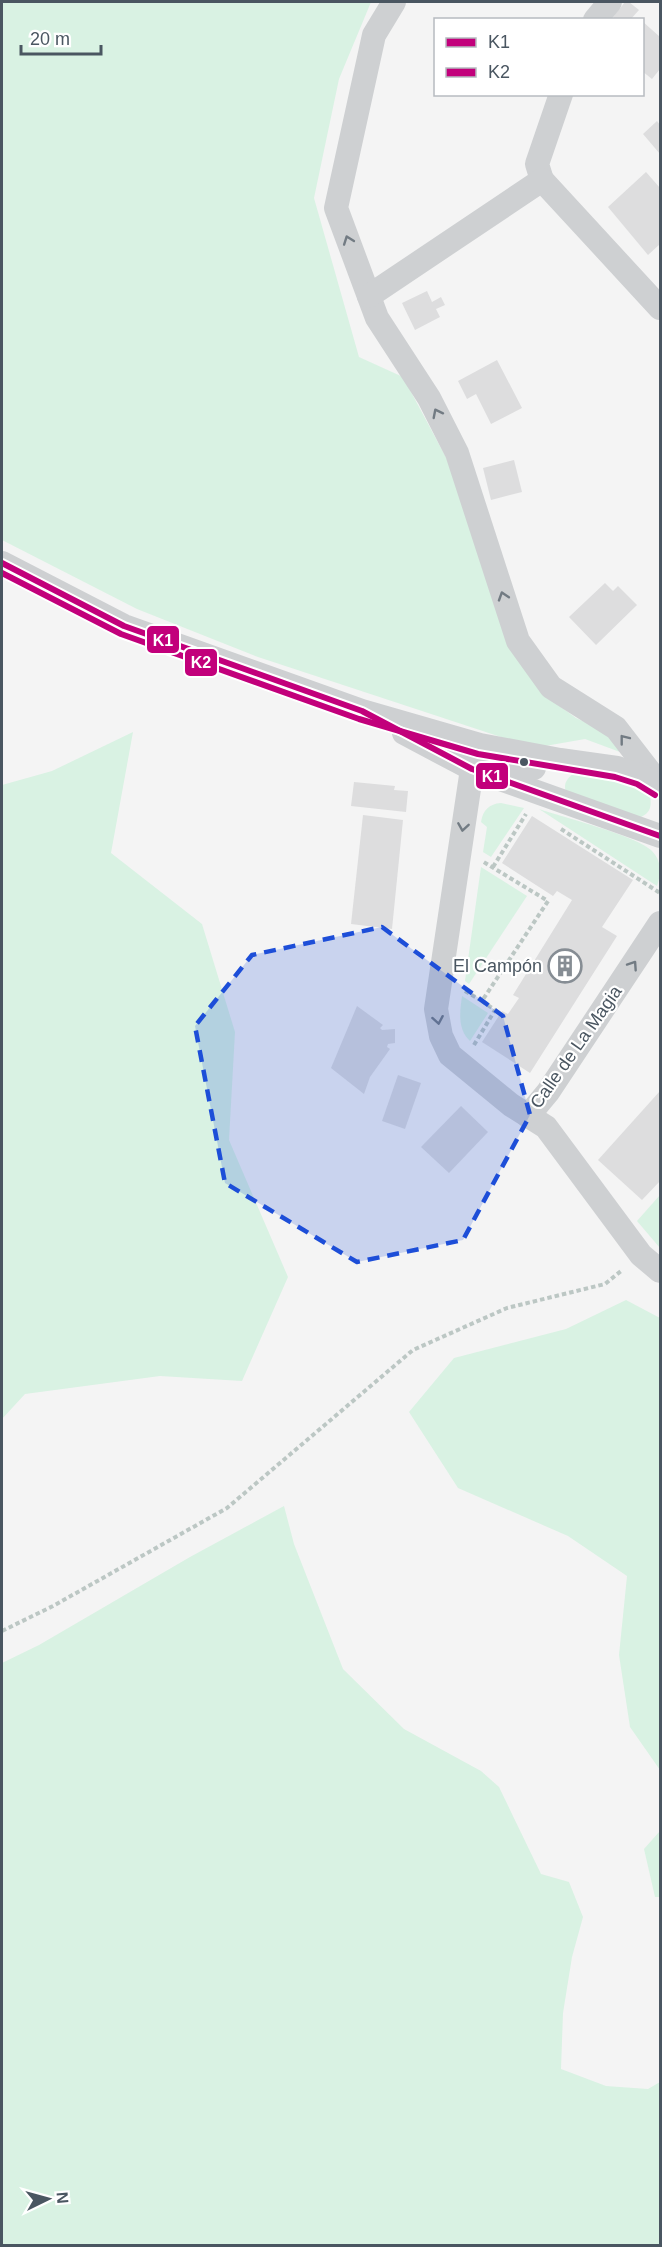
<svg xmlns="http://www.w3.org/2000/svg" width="662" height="2247" viewBox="0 0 662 2247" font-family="Helvetica,sans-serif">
<rect width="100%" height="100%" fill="#f4f4f4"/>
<g fill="#d9f2e3">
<path d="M2 2H371L339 79 314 198 359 357 403 377 449 463 550 699 576 718 605 731 620 752 585 739 545 746 507 739 258 657 137 609 2 540Z"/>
<path d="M133 732 111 853 202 924 235 1032 229 1140 288 1277 242 1381 160 1376 25 1394 2 1419V785L52 771Z"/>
<path d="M574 773 622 780 650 796C652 807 650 815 637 818L566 792C563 783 567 779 574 773Z"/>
<path d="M501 803 524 808 491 857 483 852 487 827 481 822C483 810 489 804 501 803Z"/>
<path d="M539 809C562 817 638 836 652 851 662 861 661 874 657 886Z"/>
<path d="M481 867 527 896 469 984 465 981Z"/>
<path d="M462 996 488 1013 470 1041C457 1029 460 1011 462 996Z"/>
<path d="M660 1195V1248L637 1221Z"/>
<path d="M626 1300 660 1318V1770L630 1727 619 1655 627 1576 568 1536 458 1488 409 1412 454 1358 566 1329Z"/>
<path d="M284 1506 294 1544 343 1669 404 1729 481 1771 499 1787 541 1874 569 1882 583 1917 572 1957 563 2013 561 2069 606 2086 648 2089 660 2082V2245H2V1663L39 1645 190 1557Z"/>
<path d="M660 1831V1897H655L644 1849Z"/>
</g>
<g fill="#ddddde">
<path d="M625 2H629L639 10 630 20H617L613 17Z"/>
<path d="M642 21 660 37V69L652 79 642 71Z"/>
<path d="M657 121 660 125V154L643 134Z"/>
<path d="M646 172 660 188V244L648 255 608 207Z"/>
<path d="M427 291 432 302 441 297 445 305 436 309 440 317 415 330 402 303Z"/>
<path d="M497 360 522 408 491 424 476 394 467 399 458 381Z"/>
<path d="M514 460 522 492 491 500 483 468Z"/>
<path d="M605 583 613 591 618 586 637 605 596 645 569 617Z"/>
<path d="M354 782 395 786 394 790 408 791 406 812 351 806Z"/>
<path d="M363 815 403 820 392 929 351 924Z"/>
<path d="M532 816 633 880 602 927 617 936 530 1073 482 1042 502 1011 508 1014 519 998 513 995 572 900 557 891 553 896 502 863Z"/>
<path d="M357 1006 383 1025 380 1028 382 1030 395 1029V1043L388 1044 387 1047 390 1049 370 1077 364 1094 331 1068Z"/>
<path d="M398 1075 421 1083 405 1129 382 1121Z"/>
<path d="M660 1091V1181L642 1200 598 1160Z"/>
<path d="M461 1106 488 1132 449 1173 421 1147Z"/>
</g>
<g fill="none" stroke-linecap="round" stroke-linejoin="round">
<g stroke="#bcc7c4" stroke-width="4" stroke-dasharray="4.5 3" stroke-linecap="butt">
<path d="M561 829 660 893"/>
<path d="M493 867 526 814"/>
<path d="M465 991 482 1001 548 901 482 861"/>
<path d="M474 1045 495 1010 482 1001"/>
<path d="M2 1631 53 1606 227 1508 413 1350 507 1308 605 1284 621 1271"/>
</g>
<g stroke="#ced0d2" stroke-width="24">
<path d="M394 2 374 35 336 208 377 318 429 398 457 453 518 641 551 687 616 728 660 785"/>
<path d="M595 20 610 2"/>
<path d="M542 180 537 164 561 94"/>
<path d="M369 296 542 180 660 308"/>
<path d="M2 563 124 626 362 711 480 745 560 760 617 768 641 776 658 785"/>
<path d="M404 733 472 769 660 836"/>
<path d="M534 768 515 765 472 769 436 1009 441 1036 450 1055 511 1105 546 1127 641 1255 660 1271"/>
<path d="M528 1116 548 1092 660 923"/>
</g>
<defs>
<path id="bus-1" d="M2 563 124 626 362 711 472 769 660 836"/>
<path id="bus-2" d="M2 573 121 634 359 719 478 754 615 777 637 784 655 795"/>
</defs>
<use href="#bus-1" stroke="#fff" stroke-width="10"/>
<use href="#bus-2" stroke="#fff" stroke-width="10"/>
<use href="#bus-1" stroke="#c2007b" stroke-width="6"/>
<use href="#bus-2" stroke="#c2007b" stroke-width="6"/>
</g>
<defs><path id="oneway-chevron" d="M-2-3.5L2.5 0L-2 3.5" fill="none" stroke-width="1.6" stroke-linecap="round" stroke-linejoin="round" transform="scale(1.5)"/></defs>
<g stroke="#727b83">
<use href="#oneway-chevron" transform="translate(348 240) rotate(-110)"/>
<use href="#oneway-chevron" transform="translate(437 413) rotate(-117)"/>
<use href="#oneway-chevron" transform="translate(503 596) rotate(-108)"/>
<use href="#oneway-chevron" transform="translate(624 739) rotate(-128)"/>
<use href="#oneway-chevron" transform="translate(463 827) rotate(99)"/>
<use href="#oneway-chevron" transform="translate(633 965) rotate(-56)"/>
<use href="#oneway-chevron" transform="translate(438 1020) rotate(80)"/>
</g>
<path fill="#1d4ed8" fill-opacity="0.2" stroke="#1d4ed8" stroke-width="4.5" stroke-dasharray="12 8" stroke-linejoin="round" d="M382 927 503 1016 530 1115 463 1240 357 1262 225 1183 195 1026 252 955Z"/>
<defs>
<symbol id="building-ring" viewBox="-11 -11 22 22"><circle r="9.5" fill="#fff" stroke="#868d94" stroke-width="1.5"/><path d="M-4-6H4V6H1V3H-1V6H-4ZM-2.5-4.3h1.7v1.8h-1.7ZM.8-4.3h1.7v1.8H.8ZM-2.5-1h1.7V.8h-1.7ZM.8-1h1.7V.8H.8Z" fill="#868d94"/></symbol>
</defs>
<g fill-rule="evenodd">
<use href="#building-ring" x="546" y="947" width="38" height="38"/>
</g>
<circle fill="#4a5661" stroke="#fff" stroke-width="2" cx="524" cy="762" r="5"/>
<g text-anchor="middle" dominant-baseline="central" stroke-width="4.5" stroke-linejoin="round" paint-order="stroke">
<g font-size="18" fill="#4a5661" stroke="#fff" text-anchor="end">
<text x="542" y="966">El Campón</text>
</g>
<g font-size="18" fill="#4a5661" stroke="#fff">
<text transform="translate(576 1047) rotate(-55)">Calle de La Magia</text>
</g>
</g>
<g stroke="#fff" stroke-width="2">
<rect x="146" y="625" width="34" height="29" rx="6" fill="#c2007b"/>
<rect x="184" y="648" width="34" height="29" rx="6" fill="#c2007b"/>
<rect x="475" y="762" width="34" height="28" rx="6" fill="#c2007b"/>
</g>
<g font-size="16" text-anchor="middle" font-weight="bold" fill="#fff">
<text x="163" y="646">K1</text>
<text x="201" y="668">K2</text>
<text x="492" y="782">K1</text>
</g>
<rect width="662" height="2247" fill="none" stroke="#4a5661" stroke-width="6"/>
<rect x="434" y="18" width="210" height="78" fill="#ffffff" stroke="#b7bbc0" stroke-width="1.5"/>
<rect x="446" y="38" width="30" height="9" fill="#c2007b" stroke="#b7bbc0" stroke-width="1.5"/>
<text x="488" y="48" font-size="18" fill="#4a5661">K1</text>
<rect x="446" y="68" width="30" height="9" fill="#c2007b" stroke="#b7bbc0" stroke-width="1.5"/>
<text x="488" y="78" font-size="18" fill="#4a5661">K2</text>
<g transform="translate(48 2199) rotate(85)" stroke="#ffffff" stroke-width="4.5" paint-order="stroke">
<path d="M0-4.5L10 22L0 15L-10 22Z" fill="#4a5661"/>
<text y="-9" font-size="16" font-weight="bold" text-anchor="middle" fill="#4a5661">N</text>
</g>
<path d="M21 45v9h80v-9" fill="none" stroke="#4a5661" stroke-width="3"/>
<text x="30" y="45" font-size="18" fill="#4a5661" stroke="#ffffff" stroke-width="4.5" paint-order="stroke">20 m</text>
</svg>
